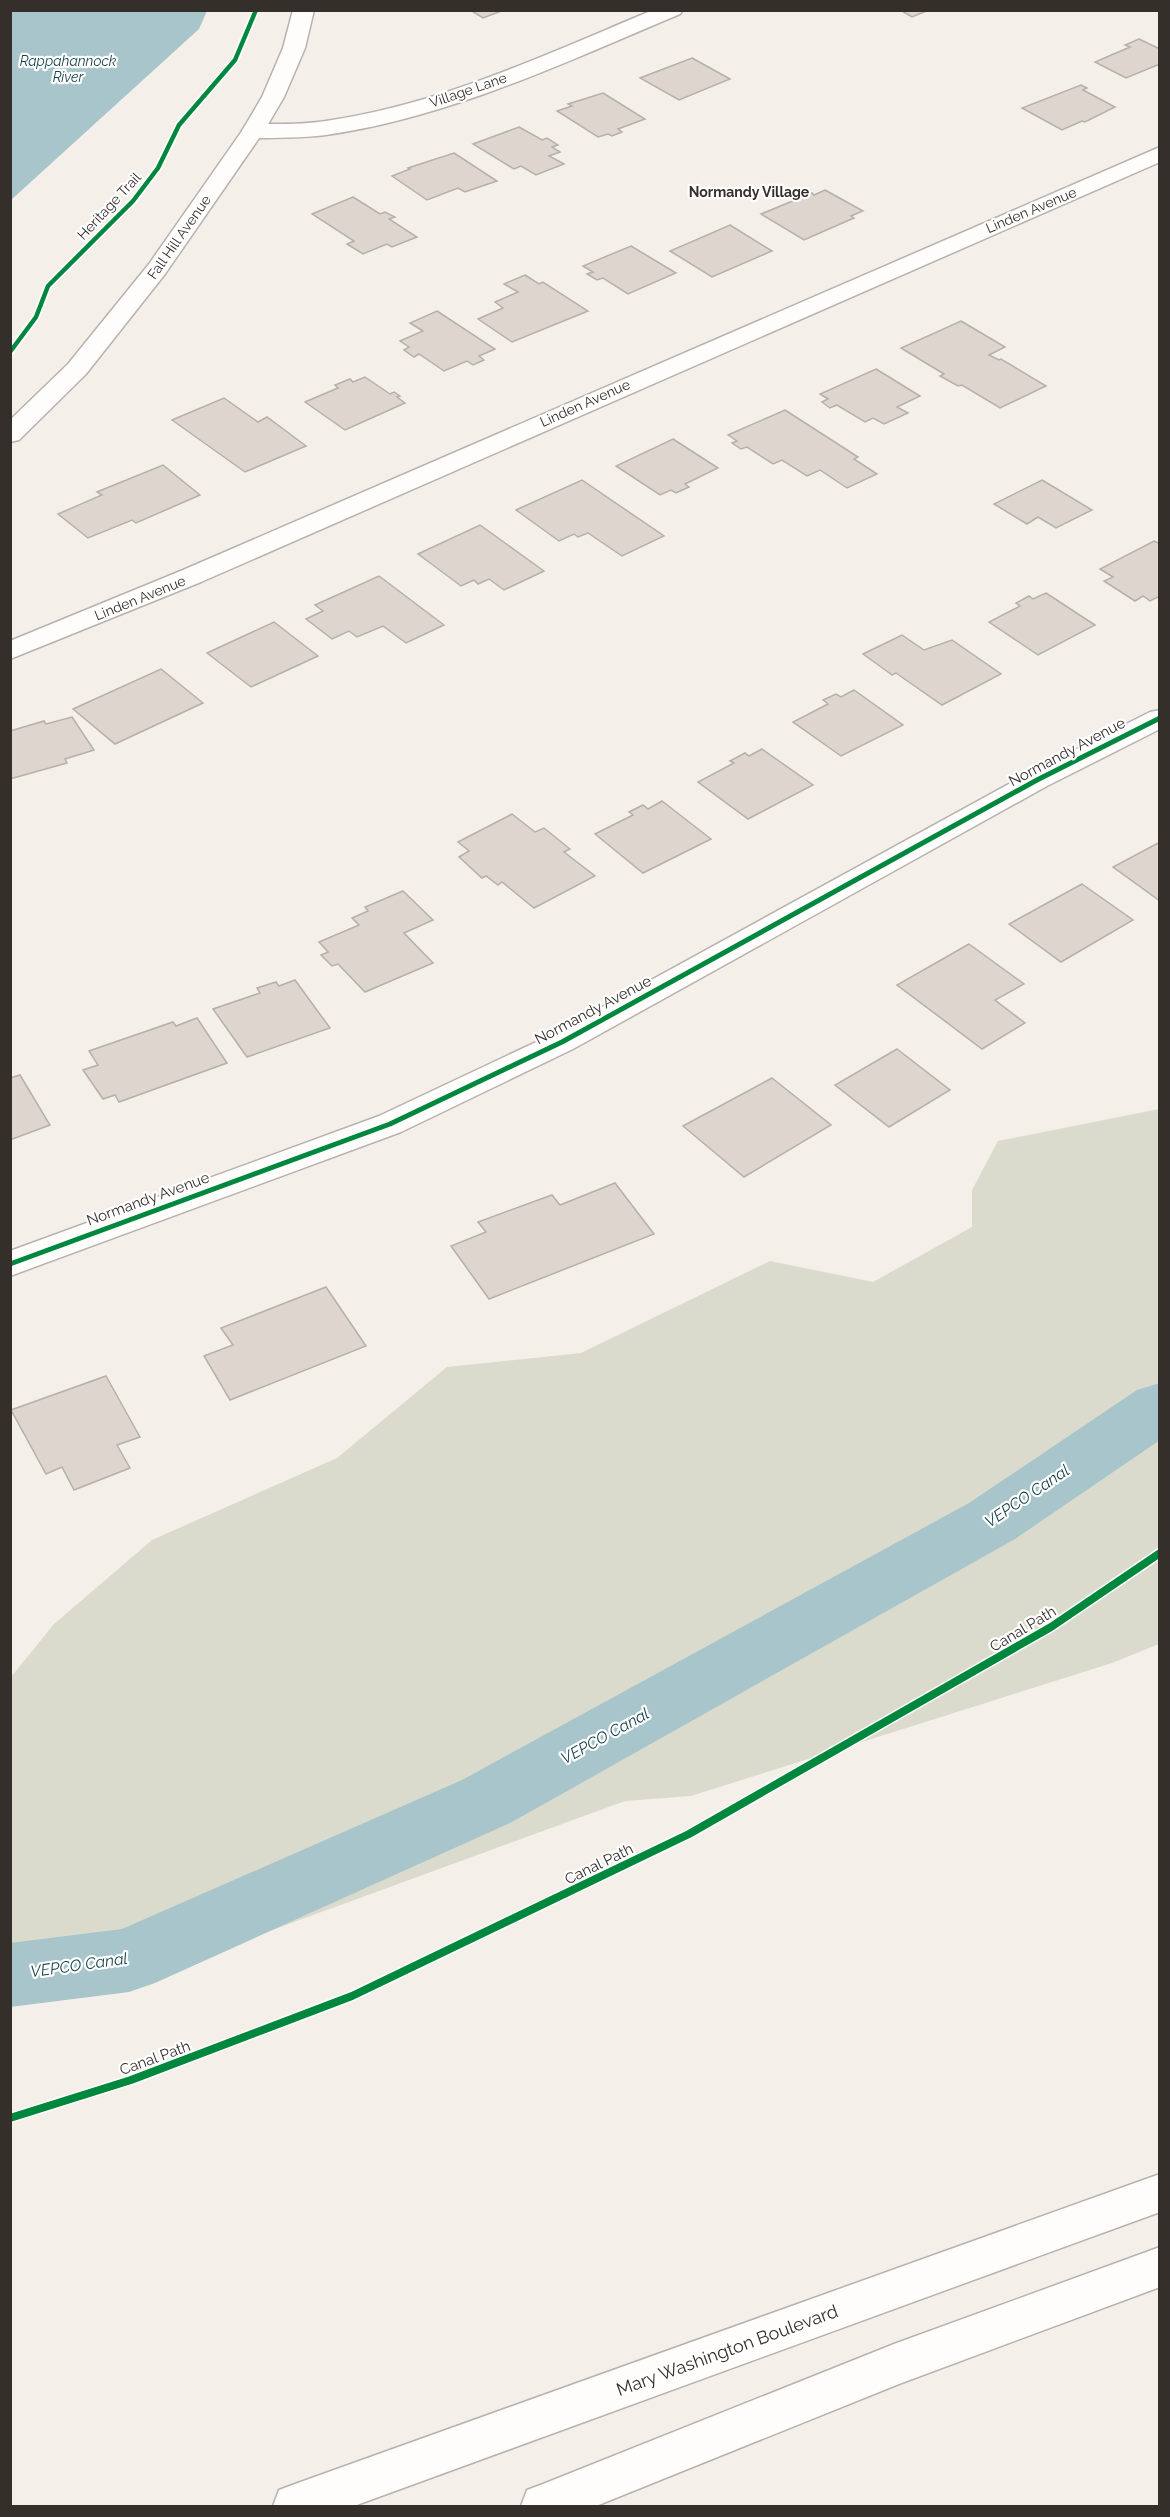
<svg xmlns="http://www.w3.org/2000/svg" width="1170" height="2517" viewBox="0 0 1170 2517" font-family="Raleway,sans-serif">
<rect width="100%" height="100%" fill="#f5efe9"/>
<path fill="#dadbcc" d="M1159 1109V1644L1112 1663 691 1796 625 1801 160 1971 11 2003V1677L54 1624 152 1540 337 1458 447 1367 581 1353 770 1261 873 1282 972 1227V1190L998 1141Z"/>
<path fill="#a7c5ca" d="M11 10H207V11L199 29 11 200Z"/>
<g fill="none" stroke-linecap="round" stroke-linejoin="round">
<path fill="#a7c5ca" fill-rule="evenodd" d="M1160 1383V1440L1015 1539 512 1822 155 1983 129 1992 10 2007V1943L122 1929 462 1780 969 1503 1137 1390Z"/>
</g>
<g fill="#ddd5ce" stroke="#b5b0ab" stroke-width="1.5">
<path d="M470 10H504L483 18Z"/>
<path d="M900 10H929L912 17Z"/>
<path d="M1139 39 1160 49V64L1126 78 1095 62 1130 47 1125 45Z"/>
<path d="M692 58 730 79 679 100 640 78Z"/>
<path d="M1081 85 1087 88 1083 90 1115 107 1085 122 1082 121 1062 130 1022 108Z"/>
<path d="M603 93 645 119 618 129 622 132 612 136 608 134 598 137 557 111 572 106 568 104Z"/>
<path d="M519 127 542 140 547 138 558 145 552 147 560 152 549 156 564 164 536 175 521 166 514 169 473 144Z"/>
<path d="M454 153 497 181 465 192 458 188 427 200 392 176 410 169 408 168Z"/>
<path d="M825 190 863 211 851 216 854 218 804 240 761 214 812 193 814 195Z"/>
<path d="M353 197 380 214 385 212 395 217 389 219 417 237 392 247 387 244 363 254 347 244 354 241 312 214Z"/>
<path d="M730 225 772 251 712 277 670 251Z"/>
<path d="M631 246 676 273 628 294 603 278 597 280 587 274 593 272 583 266Z"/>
<path d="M525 275 539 284 543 282 588 311 512 342 478 319 503 308 495 302 518 292 504 284Z"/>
<path d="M437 311 495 349 479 356 484 360 473 365 467 361 444 371 419 354 414 357 404 350 409 347 400 341 423 331 410 323Z"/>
<path d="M961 321 1005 347 989 355 999 360 1001 359 1046 386 1000 408 962 385 958 386 940 376 944 374 901 348Z"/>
<path d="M876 369 920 396 897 407 908 413 884 424 873 418 865 422 837 405 830 408 822 402 828 399 820 394Z"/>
<path d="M365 377 390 394 394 392 400 396 397 397 405 403 345 430 305 402 338 388 335 385 350 379 353 382Z"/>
<path d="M224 398 258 422 267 417 306 446 245 472 172 420Z"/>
<path d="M785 410 858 457 854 459 877 474 847 488 820 470 807 476 782 460 773 464 747 447 741 449 732 443 737 441 728 435Z"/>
<path d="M673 439 718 468 685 484 689 487 676 493 671 490 660 495 616 466Z"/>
<path d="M163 465 200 495 136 523 132 520 88 538 58 514 102 495 97 492Z"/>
<path d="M582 480 664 536 622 556 588 533 578 537 574 534 559 541 516 510Z"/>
<path d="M1042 480 1092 510 1056 528 1038 517 1027 524 994 504Z"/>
<path d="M480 525 544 571 504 590 489 579 478 584 474 580 461 586 418 554Z"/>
<path d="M1154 541 1160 544V596L1150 601 1143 596 1135 601 1104 581 1113 577 1100 569Z"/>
<path d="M379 576 444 625 406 643 383 626 357 637 349 631 332 639 306 619 323 611 315 605Z"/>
<path d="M1046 593 1095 625 1038 655 989 622 1020 606 1016 603 1029 596 1033 599Z"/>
<path d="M274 622 318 656 251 687 207 653Z"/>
<path d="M902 635 924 650 952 640 1001 674 942 705 896 673 892 675 863 654Z"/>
<path d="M161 669 203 703 115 744 73 709Z"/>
<path d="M854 690 903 725 841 756 793 722 828 704 823 700 836 694 841 697Z"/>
<path d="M72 717 94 750 65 759 67 763 10 779V731L44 721 46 724Z"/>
<path d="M762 749 813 785 748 819 698 782 734 763 730 761 745 753 749 756Z"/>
<path d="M662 801 711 839 643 873 595 834 633 815 629 812 643 805 648 809Z"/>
<path d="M512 814 535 832 544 828 570 849 564 852 595 876 534 908 502 882 498 885 486 876 482 878 459 857 469 851 458 842Z"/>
<path d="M1160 842V901L1113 867Z"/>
<path d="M1082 884 1133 920 1061 962 1009 924Z"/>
<path d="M403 891 433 920 404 933 433 963 365 992 338 964 332 966 321 955 328 952 319 942 359 925 352 918 368 911 365 907Z"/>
<path d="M969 944 1024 984 995 1000 1025 1023 982 1049 897 985Z"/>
<path d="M295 980 330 1028 247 1057 213 1009 260 993 257 988 276 982 279 986Z"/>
<path d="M197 1018 227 1063 119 1102 115 1095 103 1099 83 1070 98 1065 89 1051 173 1022 176 1026Z"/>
<path d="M897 1049 950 1090 889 1127 835 1085Z"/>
<path d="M20 1075 50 1125 10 1140V1078Z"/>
<path d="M772 1078 831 1125 744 1177 683 1126Z"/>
<path d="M615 1183 654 1234 489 1299 451 1246 486 1232 478 1222 552 1195 560 1205Z"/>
<path d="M326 1287 366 1346 230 1400 204 1356 233 1345 221 1328Z"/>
<path d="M106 1376 140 1437 117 1445 130 1468 74 1490 62 1467 46 1474 11 1410Z"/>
</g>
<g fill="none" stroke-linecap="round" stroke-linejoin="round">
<defs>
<g id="minor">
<path d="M653 10H683L680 14C566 62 450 117 326 135 302 138 277 138 253 138L245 136 242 131 245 126 253 124C277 124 302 125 326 121 440 105 547 54 653 10Z"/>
<path d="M1160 147V162L201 582 10 659V641L183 570Z"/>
<path d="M1160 710V729L1047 786 573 1049 401 1132 10 1276V1251L379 1116 551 1035 1027 774 1150 712Z"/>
</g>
<g id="tertiary">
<path d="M1160 2174V2212L354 2506H273L279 2490 295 2484Z"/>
<path d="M1160 2247V2287L899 2384 596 2506H521L527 2490 543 2484 894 2344Z"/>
</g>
<path id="secondary" d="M293 10H314L305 48 284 97 264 131 165 274 86 374 19 440 10 442V420L68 364 149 264 242 131 262 97 283 48Z"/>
</defs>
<use href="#minor" stroke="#b7b2ae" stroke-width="3"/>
<use href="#tertiary" stroke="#b7b2ae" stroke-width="3"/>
<use href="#secondary" stroke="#b7b2ae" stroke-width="3"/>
<use href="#minor" fill="#fefdfc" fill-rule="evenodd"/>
<use href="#tertiary" fill="#fefdfc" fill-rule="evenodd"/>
<use href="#secondary" fill="#fefdfc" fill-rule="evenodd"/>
<defs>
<path id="cycleway-far2" d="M10 352 36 317 48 286 133 201 158 168 179 125 235 60 256 10"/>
<path id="cycleway-far1" d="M10 1264 390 1124 562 1042 1037 780 1160 718"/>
<path id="cycleway" d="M10 2118 131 2080 352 1996 689 1834 1051 1627 1160 1553"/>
</defs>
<use href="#cycleway-far2" stroke="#fff" stroke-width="8"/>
<use href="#cycleway-far1" stroke="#fff" stroke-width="9"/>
<use href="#cycleway" stroke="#fff" stroke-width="11"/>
<use href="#cycleway-far2" stroke="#00873e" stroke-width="4.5"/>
<use href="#cycleway-far1" stroke="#00873e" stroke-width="5"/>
<use href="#cycleway" stroke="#00873e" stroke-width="8"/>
</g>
<g text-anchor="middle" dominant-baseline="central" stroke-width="4.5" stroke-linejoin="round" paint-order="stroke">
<g font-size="14" font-style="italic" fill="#143f46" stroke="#fff">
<text x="68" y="61">Rappahannock<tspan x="68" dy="16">River</tspan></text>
</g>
<g font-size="14" fill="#342f2b" stroke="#fff">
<text transform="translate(468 90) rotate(-19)">Village Lane</text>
<text transform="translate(109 206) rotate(-47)">Heritage Trail</text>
<text transform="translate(1031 210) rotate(-23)">Linden Avenue</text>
<text transform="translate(179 237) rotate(-55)">Fall Hill Avenue</text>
<text transform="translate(585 403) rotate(-24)">Linden Avenue</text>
<text transform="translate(140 598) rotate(-22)">Linden Avenue</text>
</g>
<g font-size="14" font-weight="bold" fill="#342f2b" stroke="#fff">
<text x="749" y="192">Normandy Village</text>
</g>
<g font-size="15" fill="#342f2b" stroke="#fff">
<text transform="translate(1067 752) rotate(-28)">Normandy Avenue</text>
<text transform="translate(593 1010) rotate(-28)">Normandy Avenue</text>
<text transform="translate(148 1199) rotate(-20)">Normandy Avenue</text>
<text transform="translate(1023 1629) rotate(-31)">Canal Path</text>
<text transform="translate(599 1864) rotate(-26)">Canal Path</text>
<text transform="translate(155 2058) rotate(-20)">Canal Path</text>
</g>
<g font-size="16" font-style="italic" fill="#143f46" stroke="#fff">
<text transform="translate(1027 1496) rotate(-34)">VEPCO Canal</text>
<text transform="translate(605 1736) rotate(-29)">VEPCO Canal</text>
<text transform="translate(79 1965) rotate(-8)">VEPCO Canal</text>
</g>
<g font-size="18" fill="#342f2b" stroke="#fff">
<text transform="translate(727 2350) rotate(-20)">Mary Washington Boulevard</text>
</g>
</g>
<rect width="1170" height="2517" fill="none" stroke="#342f2b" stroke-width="24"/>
</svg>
